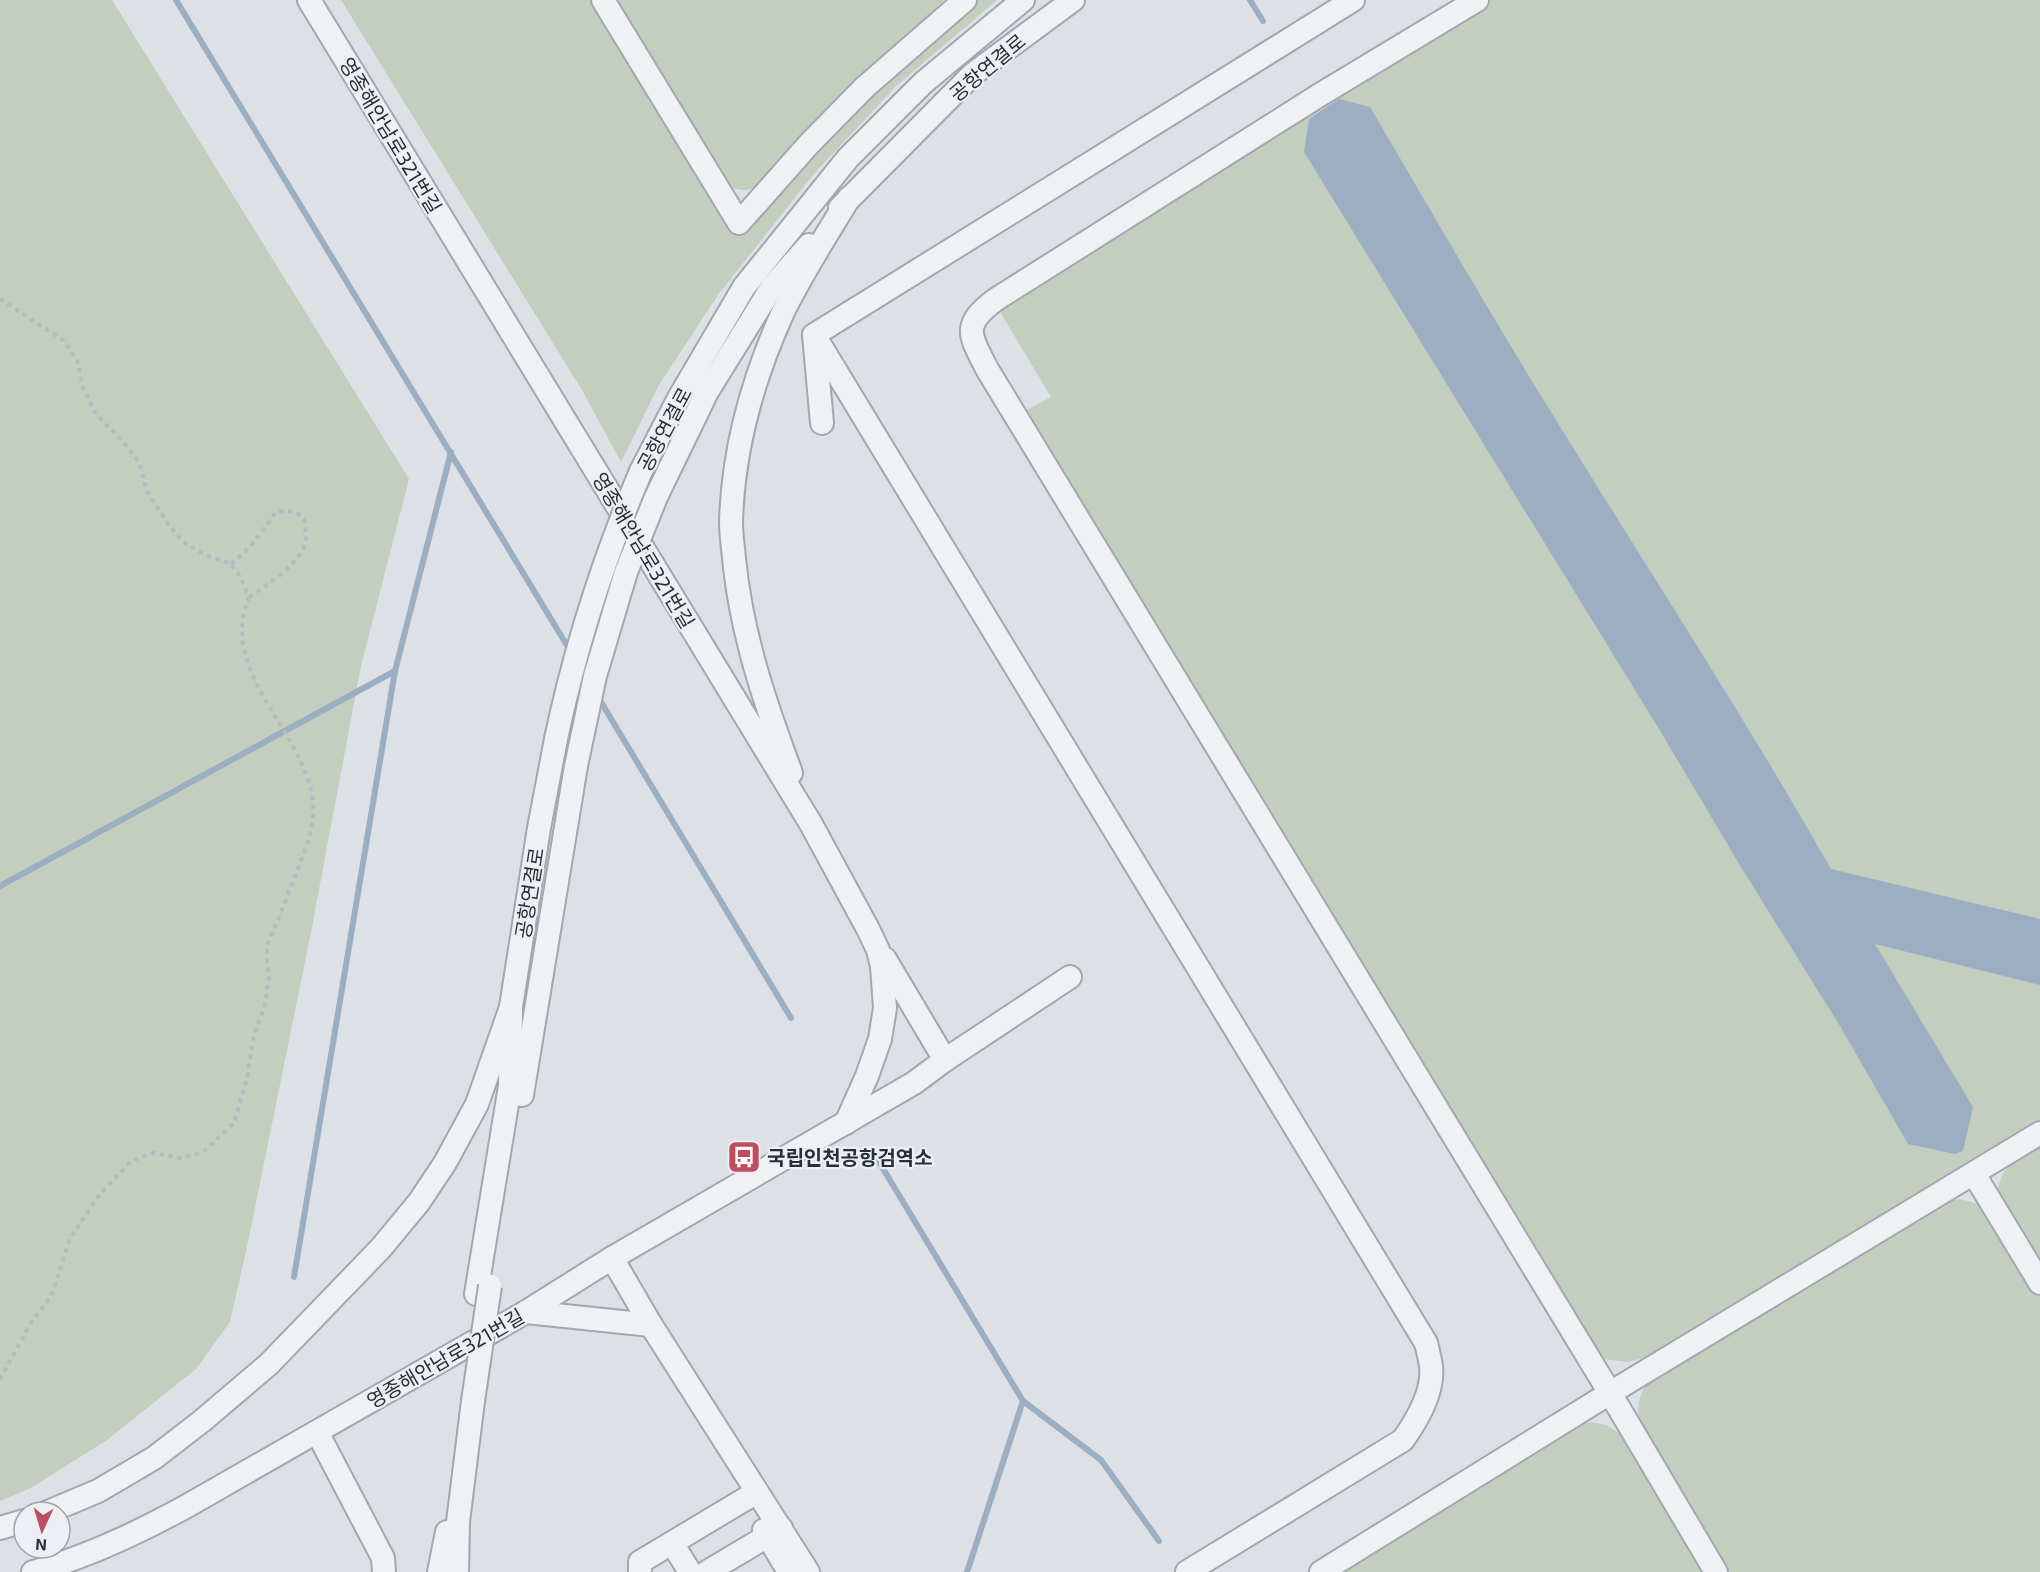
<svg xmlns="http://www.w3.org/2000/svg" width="2040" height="1572" viewBox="0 0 2040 1572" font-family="'Exo 2','Noto Sans KR',sans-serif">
<rect width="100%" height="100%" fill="#dde0e5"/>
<g fill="#c3cebf">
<path d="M0 0H112L409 479 361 666 311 932 248 1242 230 1322 196 1369 107 1440 31 1488 0 1501Z"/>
<path d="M341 0H598L733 223 977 0H997L896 86 812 176 718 295 659 385 621 462 582 390Z"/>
<path d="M606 0H944L765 183C748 192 743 192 725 185Z"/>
<path d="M1489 0H2040V1119L1650 1356 1628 1362 1602 1359 1021 413 1051 397 996 305Z"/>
<path d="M2040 1144V1273L1998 1194C1999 1165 2018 1158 2040 1144Z"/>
<path d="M1960 1199 1983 1205 2040 1293V1572H1726L1642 1432C1636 1413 1637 1403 1645 1385L1946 1201Z"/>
<path d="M1590 1422 1607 1425 1621 1435 1705 1572H1337L1572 1430Z"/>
</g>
<path fill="#9baec2" d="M1339 99 1370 107C1430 209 1489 312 1551 412 1645 565 1743 714 1831 869L2040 919V985L1875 944 1973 1107 1963 1151 1955 1154 1908 1144 1840 1026 1744 872 1659 729 1304 152 1309 119Z"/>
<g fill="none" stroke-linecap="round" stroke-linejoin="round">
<g stroke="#9baec2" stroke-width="6">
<path d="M176 0 571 652"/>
<path d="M1250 0 1263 21"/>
<path d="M598 697 791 1018"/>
<path d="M0 886 395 671"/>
<path d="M873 1152 1023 1401 1101 1460 1159 1541"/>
<path d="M294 1277 395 671 451 452"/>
<path d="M967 1572 1023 1401"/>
</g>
<defs>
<g id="minor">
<path d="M309 0 811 824 868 929 878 950 882 966 885 1008 880 1039 867 1076 846 1123"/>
<path d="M603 0 739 223 809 144 865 87 965 0"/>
<path d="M1477 0 1318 96 995 300C961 326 970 335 987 369L1610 1393 1716 1572"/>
<path d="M840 208 973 74 1073 0"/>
<path d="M814 335 1426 1343C1428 1351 1430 1359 1431 1366 1434 1392 1417 1420 1403 1440L1187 1572"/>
<path d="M822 423 814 335 1353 0"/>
<path d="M641 471 680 396 744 287 848 158 923 83 1023 0"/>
<path d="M656 497 707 392 772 287 809 245"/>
<path d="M791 773C765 703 741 633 734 558 733 547 731 534 731 522 733 449 753 378 783 312 802 273 826 236 849 198"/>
<path d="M885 959 945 1060"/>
<path d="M522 1095 576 766"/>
<path d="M1974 1174 2040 1283"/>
<path d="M612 1258 651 1325 808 1572"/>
<path d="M476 1294 510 1086 511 1007 539 828 556 739"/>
<path d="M526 1312 651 1325"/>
<path d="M317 1432 383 1558 384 1572"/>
<path d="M48 1512 98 1491 154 1458 202 1421 269 1364 381 1248 419 1202 445 1163 477 1104 511 1007"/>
<path d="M0 1528 24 1521"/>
<path d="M764 1530 789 1572"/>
<path d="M672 1543 690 1572"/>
<path d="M33 1572C87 1557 138 1533 187 1506L526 1312 612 1258 914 1083 945 1060 1070 977"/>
<path d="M439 1572 447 1532"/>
<path d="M457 1572 458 1522 473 1401"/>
<path d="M640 1572V1562L757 1492"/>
<path d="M707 1572 781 1528"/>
<path d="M1321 1572 1610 1393 2040 1133"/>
</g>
</defs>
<use href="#minor" stroke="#a3a7ae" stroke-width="26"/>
<g stroke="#b7bbc0" stroke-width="4" stroke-dasharray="4.5 4.5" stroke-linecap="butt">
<path d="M0 299 63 340 77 359 83 387 95 413 128 447 139 462 147 491 168 524 183 542 206 555 231 564 241 578 249 597C247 604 244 611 243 619 233 690 319 748 313 817 312 836 303 855 296 873 287 897 278 921 267 945V960L269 976 265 1005 253 1039 247 1079 234 1123 203 1152 180 1158 153 1153 131 1161 96 1199 69 1241 51 1297 32 1321 0 1379"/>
<path d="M231 564 251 546 276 512C288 510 295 510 304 519 305 526 307 536 305 543 299 565 267 585 249 597"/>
</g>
<use href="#minor" stroke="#eff1f4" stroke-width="22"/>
<defs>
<g id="minor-bridge">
<path d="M556 739C576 644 603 560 641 471"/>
<path d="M576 766 595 676 626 572 656 497"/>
<path d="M473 1401 490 1286"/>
</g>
</defs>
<use href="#minor-bridge" stroke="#a3a7ae" stroke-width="26" stroke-linecap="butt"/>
<use href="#minor-bridge" stroke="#eff1f4" stroke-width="22"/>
</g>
<defs>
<symbol id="bus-square" viewBox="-11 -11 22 22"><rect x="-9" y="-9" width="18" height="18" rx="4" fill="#be4e5f" stroke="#eceff3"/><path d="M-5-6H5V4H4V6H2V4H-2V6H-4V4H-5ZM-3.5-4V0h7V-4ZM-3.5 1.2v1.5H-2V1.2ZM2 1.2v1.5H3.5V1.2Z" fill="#fff"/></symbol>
</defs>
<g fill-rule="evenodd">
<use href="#bus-square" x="725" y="1138" width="38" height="38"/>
</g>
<g text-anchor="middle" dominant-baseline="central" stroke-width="4.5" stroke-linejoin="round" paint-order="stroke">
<g font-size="20" fill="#282f3a" stroke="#eceff3">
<text transform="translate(987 67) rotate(-40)">공항연결로</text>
<text transform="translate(391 135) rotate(59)">영종해안남로321번길</text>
<text transform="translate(664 429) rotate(-62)">공항연결로</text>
<text transform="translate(644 550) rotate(59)">영종해안남로321번길</text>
<text transform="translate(529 893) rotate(-81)">공항연결로</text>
<text transform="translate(445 1358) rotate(-30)">영종해안남로321번길</text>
</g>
<g font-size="20" font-weight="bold" fill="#282f3a" stroke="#eceff3" text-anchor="start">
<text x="767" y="1157">국립인천공항검역소</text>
</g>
</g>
<g transform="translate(42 1530) rotate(184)"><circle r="28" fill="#eceff3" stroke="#9ea2a9" stroke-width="1.5"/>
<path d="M0-4.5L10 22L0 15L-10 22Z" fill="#be4e5f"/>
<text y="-9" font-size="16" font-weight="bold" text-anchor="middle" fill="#282f3a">N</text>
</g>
</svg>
